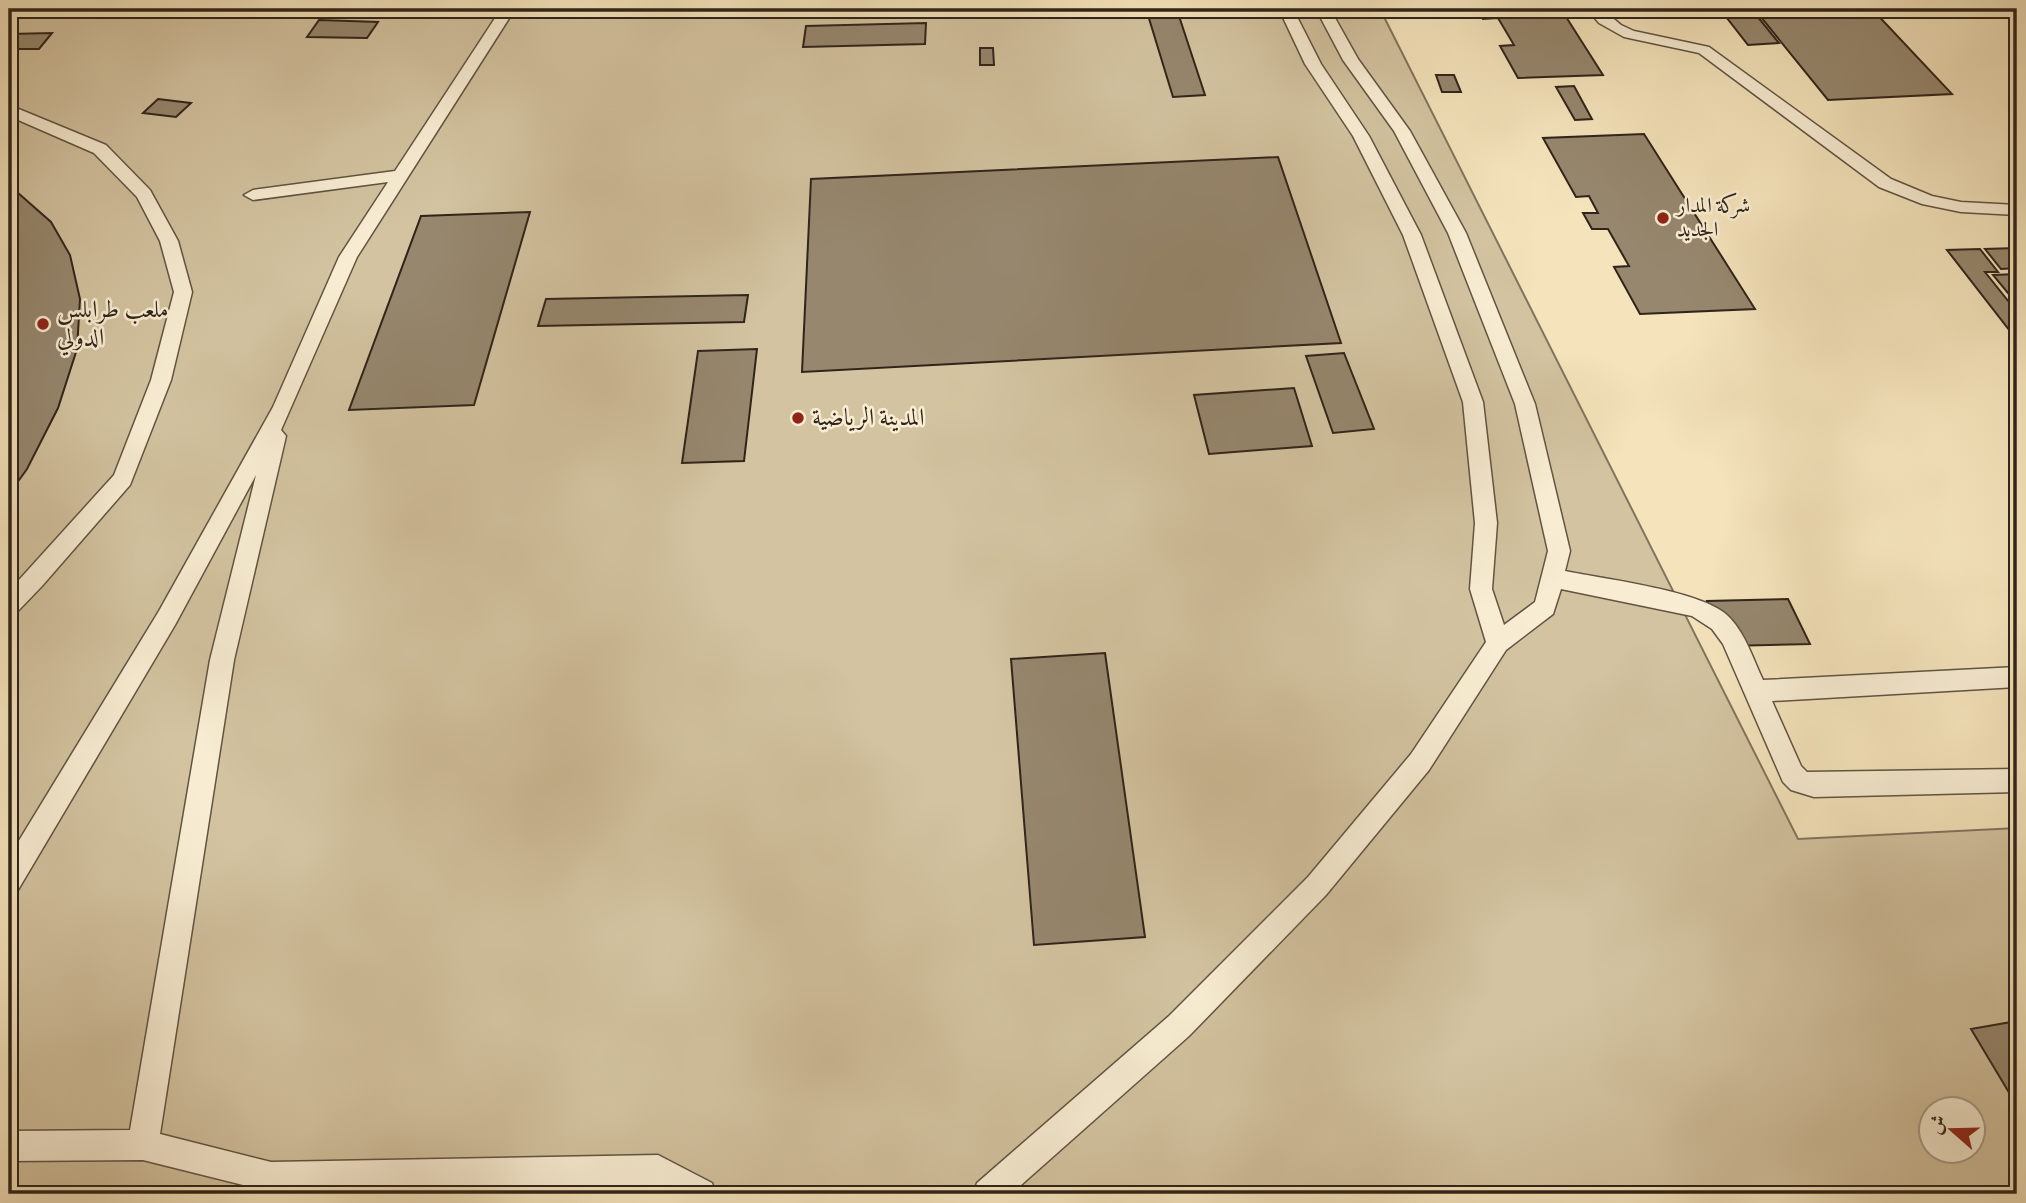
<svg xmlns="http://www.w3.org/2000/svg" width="2026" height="1203" viewBox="0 0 2026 1203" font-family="'IM FELL English',Amiri,serif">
<rect width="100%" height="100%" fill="#f4e3bb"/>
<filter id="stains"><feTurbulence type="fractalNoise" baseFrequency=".00286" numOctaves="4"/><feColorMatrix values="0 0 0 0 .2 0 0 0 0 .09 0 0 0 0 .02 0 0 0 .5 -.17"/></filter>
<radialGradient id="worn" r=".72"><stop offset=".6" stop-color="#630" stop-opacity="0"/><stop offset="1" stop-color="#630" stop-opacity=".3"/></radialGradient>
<path fill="#d3c3a0" stroke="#82745d" stroke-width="2" fill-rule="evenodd" d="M9 9H1380L1798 839 2017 828V1194H9ZM1932 1108H1974V1150H1932Z"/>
<g fill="#96876e" stroke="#30241a" stroke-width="2">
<path d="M791 9H894L791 12Z"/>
<path d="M1477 9H1561L1603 75 1518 78 1500 46 1514 45 1498 18 1483 19Z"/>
<path d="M1790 9H1872L1952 94 1828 100 1760 16 1796 15Z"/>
<path d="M1888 9H1911L1915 14H1892Z"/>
<path d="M1177 10 1205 95 1173 97 1147 12Z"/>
<path d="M1757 16 1779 43 1748 45 1727 18Z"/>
<path d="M319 20 378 22 367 38 307 37Z"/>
<path d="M926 23 925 44 803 47 806 26Z"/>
<path d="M52 33 39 49H9V34Z"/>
<path d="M980 48H993L994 65H980Z"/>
<path d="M1436 75H1454L1461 92H1442Z"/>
<path d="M1574 86 1592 119 1575 120 1556 87Z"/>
<path d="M158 99 191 103 176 117 143 113Z"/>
<path d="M1644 134 1755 309 1640 314 1614 267 1629 266 1608 229H1592L1583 213H1598L1589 196 1576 197 1543 138Z"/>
<path d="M1278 157 1341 343 802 372 811 179Z"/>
<path d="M9 185 51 222 70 255 80 299 77 349 58 408 27 469 9 494Z"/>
<path d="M530 212 474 405 349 410 421 216Z"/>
<path d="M2017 248V268L2001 269 1985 249Z"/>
<path d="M1980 249 1998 272H1985L2017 312V340L1947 250Z"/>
<path d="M2017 274V304L1993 275Z"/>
<path d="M748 295 744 322 538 326 546 299Z"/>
<path d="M757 349 744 461 682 463 698 351Z"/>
<path d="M1344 353 1374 429 1333 433 1306 356Z"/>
<path d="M1294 388 1312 446 1209 454 1194 395Z"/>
<path d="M1788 599 1810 644 1727 646 1707 601Z"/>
<path d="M1105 653 1145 937 1034 945 1011 659Z"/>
<path d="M2017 1021V1106L1971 1029Z"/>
</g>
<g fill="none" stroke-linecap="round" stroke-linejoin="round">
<defs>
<g id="lane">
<path d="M501 9H515L357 257 281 430 286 436 234 660 160 1134 271 1162 658 1155 712 1183 716 1194H671L655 1185 271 1192 143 1160 9 1161V1131L130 1130 210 660 256 475 175 625 18 890 9 894V857L159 611 273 407 339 257 388 182 253 200 244 195 253 190 395 171Z"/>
<path d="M1279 9H1293L1321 64 1369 136 1421 235 1483 402 1497 523 1492 589 1504 625 1535 602 1548 551 1515 404 1448 233 1394 131 1343 60 1316 9H1330L1358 59 1410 131 1466 233 1535 404 1570 551 1565 571C1603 579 1707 591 1730 618 1746 635 1753 659 1763 680L2017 667V687L1772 701 1801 766 1807 772 2017 769V792L1814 797 1791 790 1783 782 1723 644 1712 629 1692 616 1561 589 1553 614 1506 650 1429 770 1326 895 1189 1036 1011 1194H973L977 1183 1169 1016 1308 877 1411 754 1486 642 1470 589 1475 523 1463 402 1403 235 1353 136 1305 64Z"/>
<path d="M1587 9H1602L1621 25 1634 31 1709 47 1891 179 1932 196 1961 202 2017 205V215L1961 212 1922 204 1879 187 1699 53 1624 37 1599 23Z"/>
<path d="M9 105 106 145 150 190 178 241 192 292 171 380 130 485 42 586 17 612 9 614V591L114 475 151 380 174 292 160 241 137 197 94 153 9 116Z"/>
</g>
</defs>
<use href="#lane" stroke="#615442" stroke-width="3"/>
<use href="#lane" fill="#f8edd3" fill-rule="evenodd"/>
</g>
<g fill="#8f2418" stroke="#f8edd3" stroke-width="2.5">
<circle cx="1663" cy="218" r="7"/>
<circle cx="43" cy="324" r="7"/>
<circle cx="798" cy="418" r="7"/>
</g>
<g text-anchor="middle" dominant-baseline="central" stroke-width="5" stroke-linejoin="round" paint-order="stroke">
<g font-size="21" fill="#30241a" stroke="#f8edd3" text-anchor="start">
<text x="1677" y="206">شركة المدار<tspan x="1677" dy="24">الجديد</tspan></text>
</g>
<g font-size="24" fill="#30241a" stroke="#f8edd3" text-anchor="start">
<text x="57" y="310">ملعب طرابلس<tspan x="57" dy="28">الدولي</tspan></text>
<text x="812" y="418">المدينة الرياضية</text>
</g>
</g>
<rect width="2026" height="1203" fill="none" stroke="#f4e3bb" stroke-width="35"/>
<rect x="10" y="10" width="2005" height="1182" fill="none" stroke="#30241a" stroke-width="3.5"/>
<rect x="18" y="18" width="1991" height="1168" fill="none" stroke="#30241a" stroke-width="2"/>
<g transform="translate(1952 1130) rotate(290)"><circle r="33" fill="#f8edd3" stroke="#a89d89" stroke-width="2"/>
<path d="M0-5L12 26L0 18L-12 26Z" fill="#8f2418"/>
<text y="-10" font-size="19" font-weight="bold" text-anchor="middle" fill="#30241a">ش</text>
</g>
<rect width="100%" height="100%" filter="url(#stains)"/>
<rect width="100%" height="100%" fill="url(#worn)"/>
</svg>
